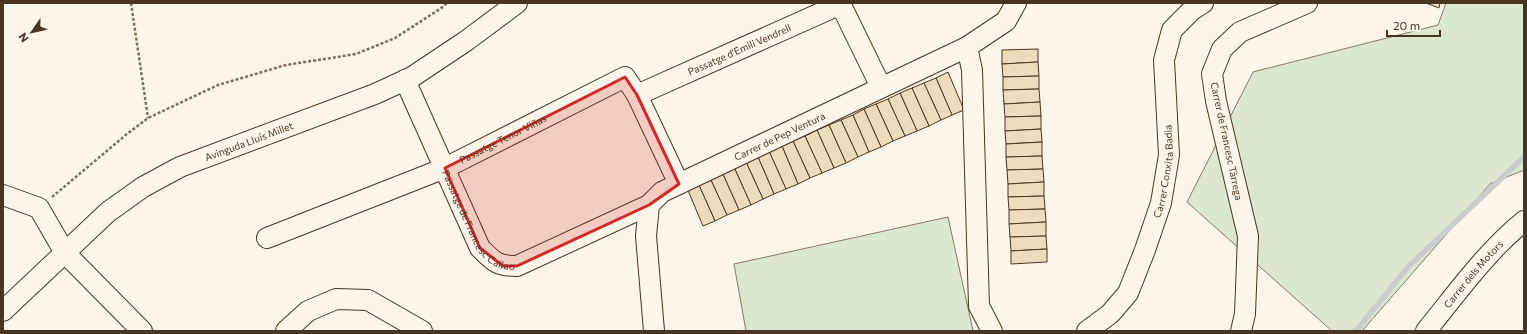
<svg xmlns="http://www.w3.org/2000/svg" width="1527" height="334" viewBox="0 0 1527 334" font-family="Commissioner,sans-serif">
<rect width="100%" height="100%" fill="#fbf6e9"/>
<g fill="#dce7d0" stroke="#887966">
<path d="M1446 3H1524V170L1490 184 1362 331H1332L1187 202 1253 72 1438 25Z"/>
<path d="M948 217 973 331H746L734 264Z"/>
</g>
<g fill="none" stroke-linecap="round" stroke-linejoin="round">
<path stroke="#c9cecd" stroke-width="5.5" d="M1356 331 1408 267 1524 157"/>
</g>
<g fill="#ecdcbc" stroke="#4a3520">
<path d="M1426 3H1440L1439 8Z"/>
<path d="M1038 49V62L1002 64V50Z"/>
<path d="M1038 62 1039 76 1003 77 1002 64Z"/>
<path d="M948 72 964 110 952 115 936 78Z"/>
<path d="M1039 76V89L1003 90V77Z"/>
<path d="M936 78 952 115 941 120 924 83Z"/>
<path d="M924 83 941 120 929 126 912 88Z"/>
<path d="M912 88 929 126 917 131 900 93Z"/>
<path d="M1039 89 1040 102 1004 104 1003 90Z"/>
<path d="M900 93 917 131 905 136 888 99Z"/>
<path d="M888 99 905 136 893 141 876 104Z"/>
<path d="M1040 102 1041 116 1005 117 1004 104Z"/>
<path d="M876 104 893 141 881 147 864 109Z"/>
<path d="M864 109 881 147 869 152 853 115Z"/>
<path d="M853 115 869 152 858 157 841 120Z"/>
<path d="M1041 116V129L1005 131V117Z"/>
<path d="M841 120 858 157 846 163 829 125Z"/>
<path d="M829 125 846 163 834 168 817 130Z"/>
<path d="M1041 129 1042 142 1006 144 1005 131Z"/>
<path d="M817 130 834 168 822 173 805 136Z"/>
<path d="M805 136 822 173 810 178 793 141Z"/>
<path d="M793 141 810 178 798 184 782 146Z"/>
<path d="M1042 142V156L1006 157V144Z"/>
<path d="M782 146 798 184 786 189 769 151Z"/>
<path d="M769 151 786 189 774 194 758 157Z"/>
<path d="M1042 156 1043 169 1007 170 1006 157Z"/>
<path d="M758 157 774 194 763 199 746 162Z"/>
<path d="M746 162 763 199 751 205 734 167Z"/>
<path d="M734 167 751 205 739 210 722 172Z"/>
<path d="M1043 169 1044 182 1008 184 1007 170Z"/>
<path d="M722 172 739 210 727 215 710 178Z"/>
<path d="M710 178 727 215 715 221 698 183Z"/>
<path d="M1044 182V196L1008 197V184Z"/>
<path d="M698 183 715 221 703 226 687 188Z"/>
<path d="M1044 196 1045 209 1009 210 1008 197Z"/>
<path d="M1045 209 1046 222 1009 224V210Z"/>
<path d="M1046 222V236L1010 237 1009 224Z"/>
<path d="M1046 236 1047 249 1011 251 1010 237Z"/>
<path d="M1047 249V262L1011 264V251Z"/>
</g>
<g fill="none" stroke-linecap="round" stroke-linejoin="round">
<defs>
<g id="minor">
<path d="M840 3 881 87"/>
<path d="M967 47 972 70 979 306 992 331"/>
<path id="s1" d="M405 80 480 248C494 262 497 266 517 266L649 205"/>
<path id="s2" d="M637 95 841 4"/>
<path d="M3 195 39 208 65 253 142 331"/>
<path id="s3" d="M267 238 445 168 625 77 637 95 679 184"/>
<path id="s4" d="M3 311 108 212 143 187 180 167 375 94 412 77 466 41 517 3"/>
<path d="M286 331 308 311 336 299 368 300 422 331"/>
<path id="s5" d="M654 331 646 236 649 205 662 192 967 47 1006 21 1016 3"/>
<path id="s6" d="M1087 331 1110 314 1128 293 1145 250 1161 203 1169 155 1164 60 1172 30 1192 10 1203 3"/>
<path d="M1241 331 1245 314 1248 236 1216 101 1212 74 1222 49 1240 32 1307 3"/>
<path id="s7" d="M1426 331C1457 293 1486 252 1524 221"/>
</g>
</defs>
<use href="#minor" stroke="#4a3520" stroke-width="22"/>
<g stroke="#7f6f5c" stroke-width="2.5" stroke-dasharray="3 2" stroke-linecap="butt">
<path d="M131 3 148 118"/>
<path d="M52 197 127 134 148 118 218 85 286 65 356 54 395 38 440 9 447 3"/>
</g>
<use href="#minor" stroke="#fbf6e9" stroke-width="20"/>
</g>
<path fill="#d62828" fill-opacity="0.2" stroke="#d62828" stroke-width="3" stroke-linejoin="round" d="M625 77 637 95 679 184 649 205 517 266H503L480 248 445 168Z"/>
<g text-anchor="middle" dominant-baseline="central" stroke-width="3" stroke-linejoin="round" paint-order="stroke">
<g font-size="10" fill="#4a3520" stroke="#fbf6e9">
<text stroke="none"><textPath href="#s2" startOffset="112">Passatge d'Emili Vendrell</textPath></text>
<text stroke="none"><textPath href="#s5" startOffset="275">Carrer de Pep Ventura</textPath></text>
<text stroke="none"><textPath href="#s3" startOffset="256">Passatge Tenor Viñas</textPath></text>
<text stroke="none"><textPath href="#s4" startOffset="303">Avinguda Lluís Millet</textPath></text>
<text transform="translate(1227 141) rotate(78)">Carrer de Francesc Tàrrega</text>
<text stroke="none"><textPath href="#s6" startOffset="184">Carrer Conxita Badia</textPath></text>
<text stroke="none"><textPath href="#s1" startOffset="162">Passatge de Francesc Callao</textPath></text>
<text stroke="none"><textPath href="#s7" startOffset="74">Carrer dels Motors</textPath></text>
</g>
</g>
<rect width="1527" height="334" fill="none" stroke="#4a3520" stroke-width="8"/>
<g transform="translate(32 32) rotate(236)" stroke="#fbf6e9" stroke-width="3" paint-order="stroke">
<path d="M0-3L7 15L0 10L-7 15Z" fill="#4a3520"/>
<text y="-6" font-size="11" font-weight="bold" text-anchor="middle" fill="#4a3520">N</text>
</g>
<path d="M1387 30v6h53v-6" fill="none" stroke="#4a3520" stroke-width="2"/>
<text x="1393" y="30" font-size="12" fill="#4a3520" stroke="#fbf6e9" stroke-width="3" paint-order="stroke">20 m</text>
</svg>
